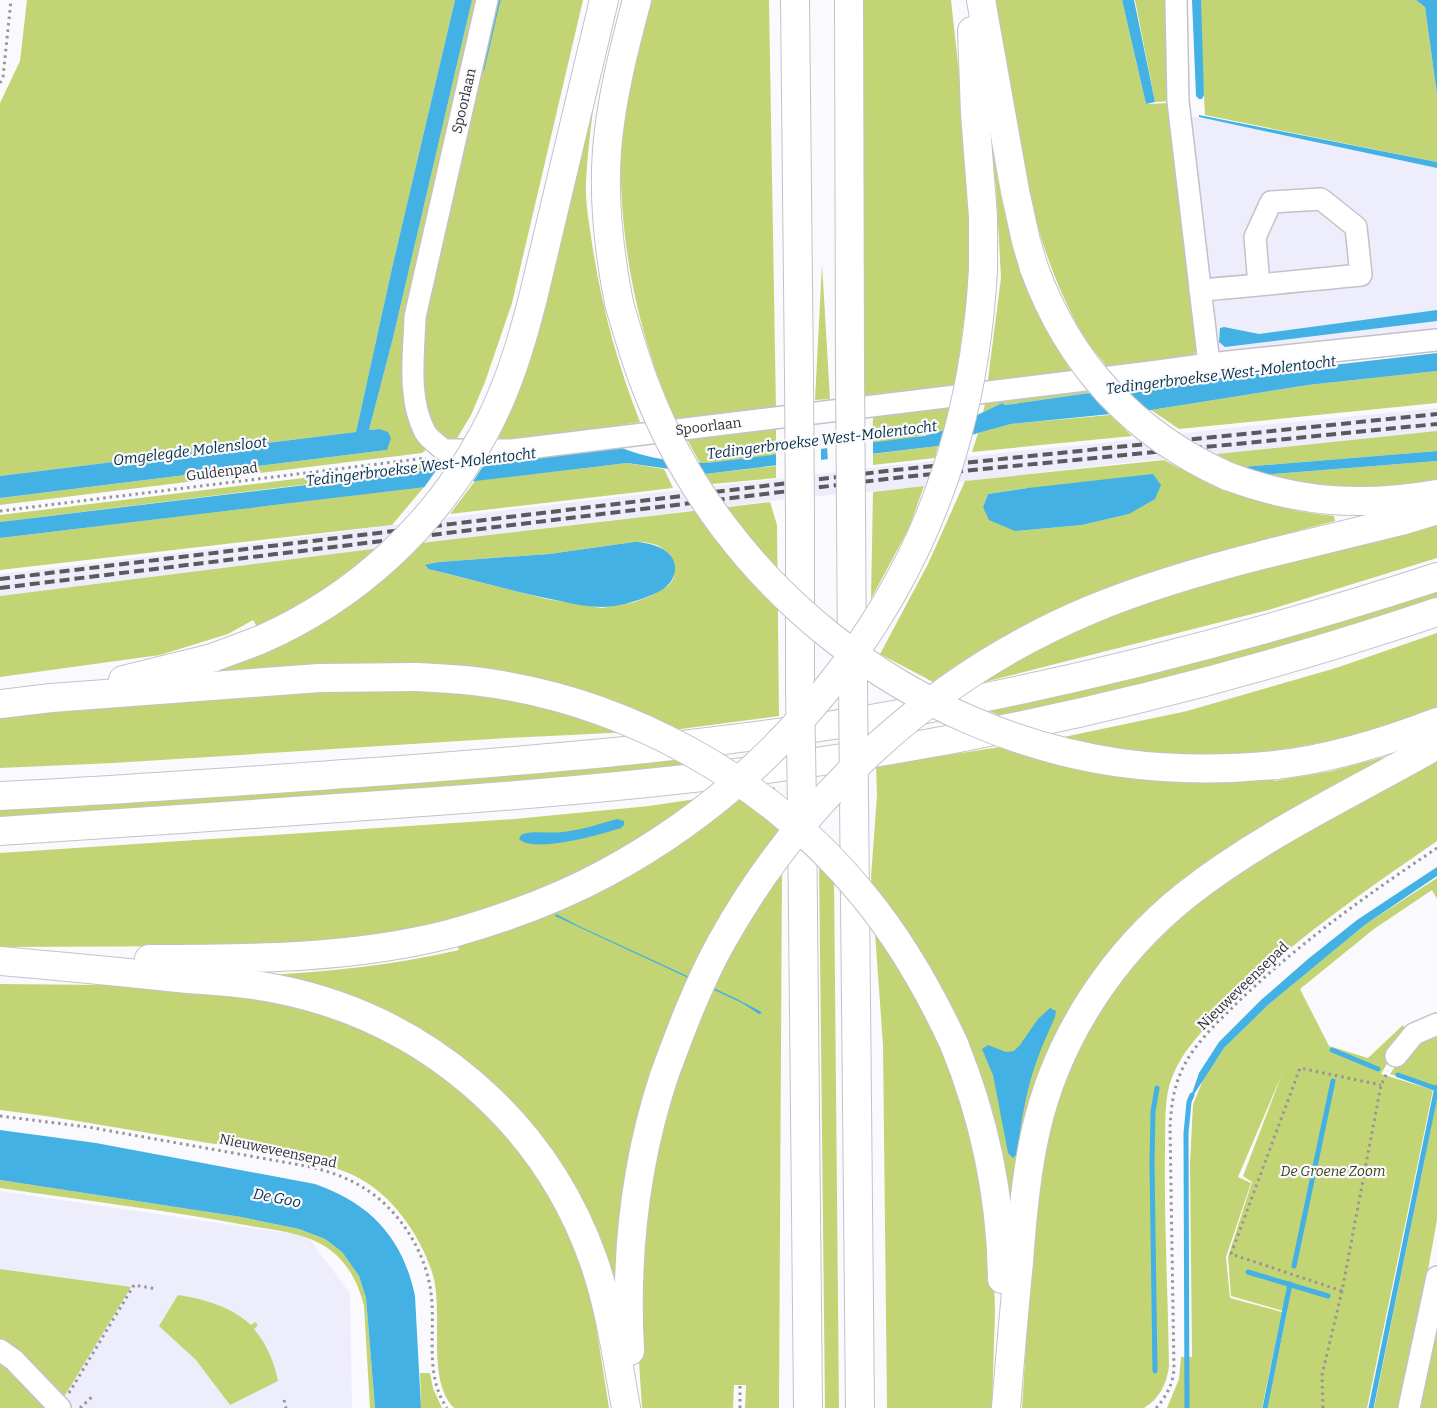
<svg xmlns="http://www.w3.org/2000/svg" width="1437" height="1408" viewBox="0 0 1437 1408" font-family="Bitter,serif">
<rect width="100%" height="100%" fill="#fafafe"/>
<g fill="#eeedfb">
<path d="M1191 116 1437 164V341L1211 358Z"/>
<path d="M1437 408V431L1106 465 888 490 797 498 404 545 0 596V574L243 545 498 511 1009 452 1103 443 1220 429Z"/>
<path d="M0 1191 307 1236 350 1293 352 1408H0Z"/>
</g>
<g fill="#c3d475" fill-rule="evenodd">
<path d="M27 0H455L392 268 356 432 0 476V103L20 61Z"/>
<path d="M472 0H482L405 382 407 416 413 430 427 449 422 453 0 505V498L387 450 379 429 369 430 393 338Z"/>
<path d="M493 0H583L512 303 485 382 471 415 453 445 432 428 423 405 422 307Z"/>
<path d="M649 0H769L776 411 675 420C667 399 657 377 651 356 633 300 623 242 621 184 620 169 619 153 620 138 624 92 637 44 649 0Z"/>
<path d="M863 0H951L960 82 970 238 968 290 955 385 858 396Z"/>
<path d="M996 0H1122L1146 104 1170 103 1196 351 1192 358 1107 367C1100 357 1091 348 1084 337 1027 238 1009 112 996 0Z"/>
<path d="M1135 0H1168L1172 101 1155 102Z"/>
<path d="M1199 0H1416L1425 7 1437 95V162L1205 115Z"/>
<path d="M590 109 593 110C590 134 587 158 586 182 585 205 590 228 593 250 603 312 618 365 640 422L496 444 529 364 553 274Z"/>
<path d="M990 152H993C1007 236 1025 304 1074 375L987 387 1001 278 996 187Z"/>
<path d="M822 264 830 399 815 400Z"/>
<path d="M1437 371V403L1179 429 1151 410 1308 385Z"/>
<path d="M1083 387 1088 393 1005 405 1002 403 983 412 986 400Z"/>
<path d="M950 405 944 430 913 438 872 443 873 416Z"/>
<path d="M1110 415 1132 436 972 452 978 433 1011 424Z"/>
<path d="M776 425V455L707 463H700L683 432Z"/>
<path d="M1437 431V451L1242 467 1216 454Z"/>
<path d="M938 446 935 458 873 465V454Z"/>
<path d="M1164 460C1202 481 1242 497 1285 508 1301 512 1318 514 1334 516L1335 521C1196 558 1050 593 933 682L880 654 928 564 965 481ZM1028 488 1129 514 1082 525 1015 531 983 507 988 494Z"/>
<path d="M443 461 438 468 0 522V515Z"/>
<path d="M1437 461V487L1343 493 1261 475Z"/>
<path d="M627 463 664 469 673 488 450 514 475 481Z"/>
<path d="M776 466V478L712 484 705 474Z"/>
<path d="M924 486 909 528 871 599 873 492Z"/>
<path d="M424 487 392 525 0 570V538Z"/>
<path d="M770 502 777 525 779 716 673 730 507 738 113 763 0 768V714L187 695 420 686 424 663 288 667 202 674 270 649 253 620 228 634 160 655 0 677V596L404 545ZM634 542H644L657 545 666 551 674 576 672 581 668 586 655 594 635 602 602 608 547 599 428 569 425 566 439 562 549 554Z"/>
<path d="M1437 523V558L1268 610 973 685 1044 643 1173 590Z"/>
<path d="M1437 586V600L1279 650 1005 718 978 706Z"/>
<path d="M1437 633V710L1355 737 1272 751 1274 781 1332 771 1391 755 1244 845 1090 987 1013 1247C1007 1205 1004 1163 995 1122 988 1092 976 1063 965 1035L956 1069 993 1233 995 1312 992 1408H887L883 1045 871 877 877 795 876 766 1059 738 1187 711 1336 668Z"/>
<path d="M675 754 697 767 495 785 0 819V802Z"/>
<path d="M1437 760V841C1362 893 1287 944 1223 1009 1204 1029 1183 1050 1173 1075 1163 1098 1166 1126 1165 1150 1164 1222 1168 1294 1169 1366 1167 1384 1159 1399 1144 1408H1022L1033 1231 1042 1163 1054 1110 1073 1060 1104 1004 1124 976 1142 955 1173 923 1217 888 1269 854Z"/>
<path d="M775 787 782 868 779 1408H745L746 1385H734L733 1408H642L636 1316 645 1094C636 1128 627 1163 622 1198 616 1243 617 1287 618 1332L606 1283 470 1073 242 976C315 973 387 967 459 950L450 919 410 930 343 940 222 946 0 947V853L514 819 649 806Z"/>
<path d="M819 859 834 876 839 1408H825Z"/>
<path d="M1437 878V899L1432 890 1374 929 1300 989 1329 1046 1368 1058 1403 1025 1406 1031 1381 1074 1433 1090 1367 1408H1267L1287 1312 1231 1296 1228 1257 1252 1182 1243 1176 1282 1074 1238 1177 1251 1183 1226 1257 1230 1298 1282 1312 1262 1408H1167L1179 1379 1181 1357H1192L1190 1164 1193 1104 1204 1078 1224 1048 1269 1004 1366 924Z"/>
<path d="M0 984 105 985 256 997 331 1016 394 1043 449 1080 495 1122 529 1163 548 1193 565 1227 579 1262 593 1306 609 1408H454C425 1379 445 1311 432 1272 419 1233 391 1193 353 1175 309 1155 249 1150 202 1142 135 1131 67 1118 0 1110Z"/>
<path d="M1437 1030V1088L1390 1074 1405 1053Z"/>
<path d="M1437 1098V1220L1403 1408H1374Z"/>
<path d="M0 1180 241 1217 299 1229 325 1239 342 1252 359 1276 366 1298 375 1408H370L364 1306C358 1282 347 1261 326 1247 303 1232 272 1230 245 1225 164 1210 82 1200 0 1188Z"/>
<path d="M0 1269 131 1287 62 1400 6 1342 0 1339Z"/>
<path d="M178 1295C204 1299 232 1307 251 1325L255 1322 258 1325 254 1329C267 1345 274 1361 278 1381L230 1405 196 1360 159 1326Z"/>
<path d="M1437 1316V1408H1420Z"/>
<path d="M0 1358 48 1408H0Z"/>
<path d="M420 1373H430L433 1388 442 1408H421Z"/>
</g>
<g fill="#43b1e4">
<path d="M455 0H472L393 338 369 430 379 429 388 432 391 438 387 450 0 498V476L356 432 392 268Z"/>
<path d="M1122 0H1134L1155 102 1146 104Z"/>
<path d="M1192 0H1201L1204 95 1202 99H1199L1196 96Z"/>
<path d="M1416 0H1437V95L1425 7Z"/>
<path d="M1199 115 1437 162V168L1199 117Z"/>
<path d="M1437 310V321L1225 347 1219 342 1220 328 1224 327 1259 334Z"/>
<path d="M1437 353V371L1308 385 1151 410 1011 424 978 433 938 446 738 470 705 474 627 463 0 538V522L619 447C646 458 678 463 707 463L924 436 948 429 1002 403 1005 405 1089 393Z"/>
<path d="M1437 451V461L1261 475 1242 467Z"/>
<path d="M1153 474 1161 485 1155 499 1129 514 1082 525 1015 531 989 520 983 507 988 494 1028 488Z"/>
<path d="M634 542C652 542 681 551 674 575 670 587 660 592 649 596 635 602 617 607 602 607 588 607 574 604 560 601 516 593 472 579 428 569L425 565 439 562 549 554Z"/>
<path d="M617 819 624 821V825L621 828C602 834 534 854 519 839L521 835C531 830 551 834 563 832 582 830 599 824 617 819Z"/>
<path d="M1437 867V876L1366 924 1269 1004 1224 1048 1189 1102 1199 1073 1219 1042 1261 1000 1308 959 1357 920Z"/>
<path d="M556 914 579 926 735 998 760 1011 762 1013 759 1014 742 1003 555 916Z"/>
<path d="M1050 1008 1056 1011 1055 1017C1049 1031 1042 1045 1037 1060 1026 1090 1021 1122 1017 1154L1013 1158 1008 1153 993 1075 982 1049 988 1045 1006 1052 1014 1051 1020 1045 1038 1019Z"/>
<path d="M0 1130 96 1143 315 1184C370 1203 403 1238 415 1296L421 1408H375L366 1298 359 1276 342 1252 325 1239 299 1229 241 1217 0 1180Z"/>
</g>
<g fill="#fafafe">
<path d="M873 441V456L828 462 827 446Z"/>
<path d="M821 447V463L776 468V452Z"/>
<path d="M487 460 472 483 423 489 440 465Z"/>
</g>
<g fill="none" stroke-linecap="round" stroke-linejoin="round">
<g stroke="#43b1e4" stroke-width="5">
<path d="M482 69 498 0"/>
<path d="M1332 1050 1378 1069"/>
<path d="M1398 1075 1437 1089"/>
<path d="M1294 1266 1333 1081"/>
<path d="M1248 1272 1328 1296"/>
<path d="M1155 1371 1152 1162 1153 1112 1157 1088"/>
<path d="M1187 1408 1186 1133 1189 1102 1192 1095"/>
<path d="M1265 1408 1290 1284"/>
<path d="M1371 1408 1437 1087"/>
</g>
<defs>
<g id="minor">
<path id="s1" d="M487 0 415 317C414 354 407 398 425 432 428 438 438 445 444 450H512L1151 372 1209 364 1437 340"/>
<path d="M1176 0 1178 101 1209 364"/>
<path d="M1200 290C1254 286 1307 280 1361 275L1356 227 1321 199 1271 202 1255 237 1259 285"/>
<path d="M1396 1056 1414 1034 1437 1024"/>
<path d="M0 1350 14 1360 60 1408"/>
<path d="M1409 1408 1437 1277"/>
</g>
<g id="highway">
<path d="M795 0 799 377"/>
<path d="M849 0 850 371"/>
<path d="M981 0 1015 191 1026 241 1034 268"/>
<path d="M972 31 975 113 983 217V269"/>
<path d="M533 298 604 0"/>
<path d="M619 303C609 252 603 202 607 150 611 99 624 49 637 0"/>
<path d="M1227 476C1299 503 1362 507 1437 494"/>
<path d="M851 511 852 669"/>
<path d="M800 518V688"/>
<path d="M1266 554 1401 521 1437 510"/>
<path d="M123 680 212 658 260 640"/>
<path d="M0 704 51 698 319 678 417 677"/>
<path d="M1275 765C1331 759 1385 742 1437 722"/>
<path d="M0 796C129 790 259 780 388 771 561 758 734 744 905 713 1085 680 1262 634 1437 577"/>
<path d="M854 798 860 1408"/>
<path d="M802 815 808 1408"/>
<path d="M0 831C132 822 263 814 395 804 529 795 663 784 796 765 1014 734 1229 682 1437 612"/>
<path d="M149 959C251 959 354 959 453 933"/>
<path d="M0 961C59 966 119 972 178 978 211 981 245 982 277 989 423 1018 543 1119 593 1259 610 1307 617 1358 626 1408"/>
<path d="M954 1044C985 1120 1001 1198 1002 1279"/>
<path d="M630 1351C625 1258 635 1164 664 1076"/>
<path d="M1006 1408C1010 1359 1014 1311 1019 1262 1022 1218 1026 1173 1036 1130 1057 1038 1112 954 1186 895 1262 835 1353 793 1437 745"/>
</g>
</defs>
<use href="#minor" stroke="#c3c2c9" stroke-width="24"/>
<use href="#highway" stroke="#c3c2c9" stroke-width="30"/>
<g stroke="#969699" stroke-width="3" stroke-dasharray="2.5 4" stroke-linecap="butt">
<path d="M0 83 3 77 11 0"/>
<path d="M0 511 426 458"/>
<path d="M0 1116 88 1127 306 1166C324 1170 341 1175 357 1184 399 1206 430 1256 432 1304 434 1339 426 1378 447 1408"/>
<path d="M1342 1291 1231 1254 1300 1068 1381 1085"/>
<path d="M740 1386V1408"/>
<path d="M69 1393 134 1285 157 1289"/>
<path d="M284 1400 286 1408"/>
<path d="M80 1408 94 1395"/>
<path d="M1156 1408C1166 1397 1173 1384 1174 1369L1170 1128C1171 1105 1174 1083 1186 1062 1199 1039 1220 1020 1238 1002 1299 943 1367 895 1437 848"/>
<path d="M1323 1408 1322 1375 1342 1291 1381 1085 1388 1071"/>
</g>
<use href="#minor" stroke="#fff" stroke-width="21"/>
<use href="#highway" stroke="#fff" stroke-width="28"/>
<g stroke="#5a5a5c" stroke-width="4" stroke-dasharray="10 5" stroke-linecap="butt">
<path d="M0 579 895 470 1437 414"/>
<path d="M0 588 903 477 1437 424"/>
</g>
<defs>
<g id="highway-bridge">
<path d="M1034 268C1069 364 1134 434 1227 476"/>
<path d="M619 303C627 331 635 359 646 387 722 586 911 733 1121 763 1173 770 1224 770 1275 765"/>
<path d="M850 371 851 511"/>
<path d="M799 377 800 518"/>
<path d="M260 640C356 598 435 525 484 433 507 391 521 345 533 298"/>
<path d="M417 677C436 678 455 679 474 681 624 699 769 779 864 896 901 941 930 992 954 1044"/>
<path d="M853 681 854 798"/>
<path d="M800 688 802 806"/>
<path d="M453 933C506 918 558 899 606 873 775 782 907 621 957 436 972 381 980 325 983 269"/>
<path d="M664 1076C681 1030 698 984 722 941 804 794 935 675 1090 610 1147 586 1207 569 1266 554"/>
</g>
</defs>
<use href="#highway-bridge" stroke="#c3c2c9" stroke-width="30" stroke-linecap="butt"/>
<use href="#highway-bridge" stroke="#fff" stroke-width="28"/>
</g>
<g text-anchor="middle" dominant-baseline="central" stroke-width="4.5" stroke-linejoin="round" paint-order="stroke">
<g font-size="14" fill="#303032" stroke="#fafafe">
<text transform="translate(464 101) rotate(-77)">Spoorlaan</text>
<text stroke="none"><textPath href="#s1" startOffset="734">Spoorlaan</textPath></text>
<text transform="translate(222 472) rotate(-7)">Guldenpad</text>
<text transform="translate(1243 986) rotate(-44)">Nieuweveensepad</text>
<text transform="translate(278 1151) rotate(12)">Nieuweveensepad</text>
</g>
<g font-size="14" font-style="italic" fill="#394017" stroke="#fafafe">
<text x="1333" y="1171">De Groene Zoom</text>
</g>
<g font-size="15" font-style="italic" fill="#002f44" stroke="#fafafe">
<text transform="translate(1221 375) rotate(-7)">Tedingerbroekse West-Molentocht</text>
<text transform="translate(822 440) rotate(-7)">Tedingerbroekse West-Molentocht</text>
<text transform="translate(190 451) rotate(-7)">Omgelegde Molensloot</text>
<text transform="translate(421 467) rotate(-7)">Tedingerbroekse West-Molentocht</text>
<text transform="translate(277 1198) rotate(11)">De Goo</text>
</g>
</g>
</svg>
